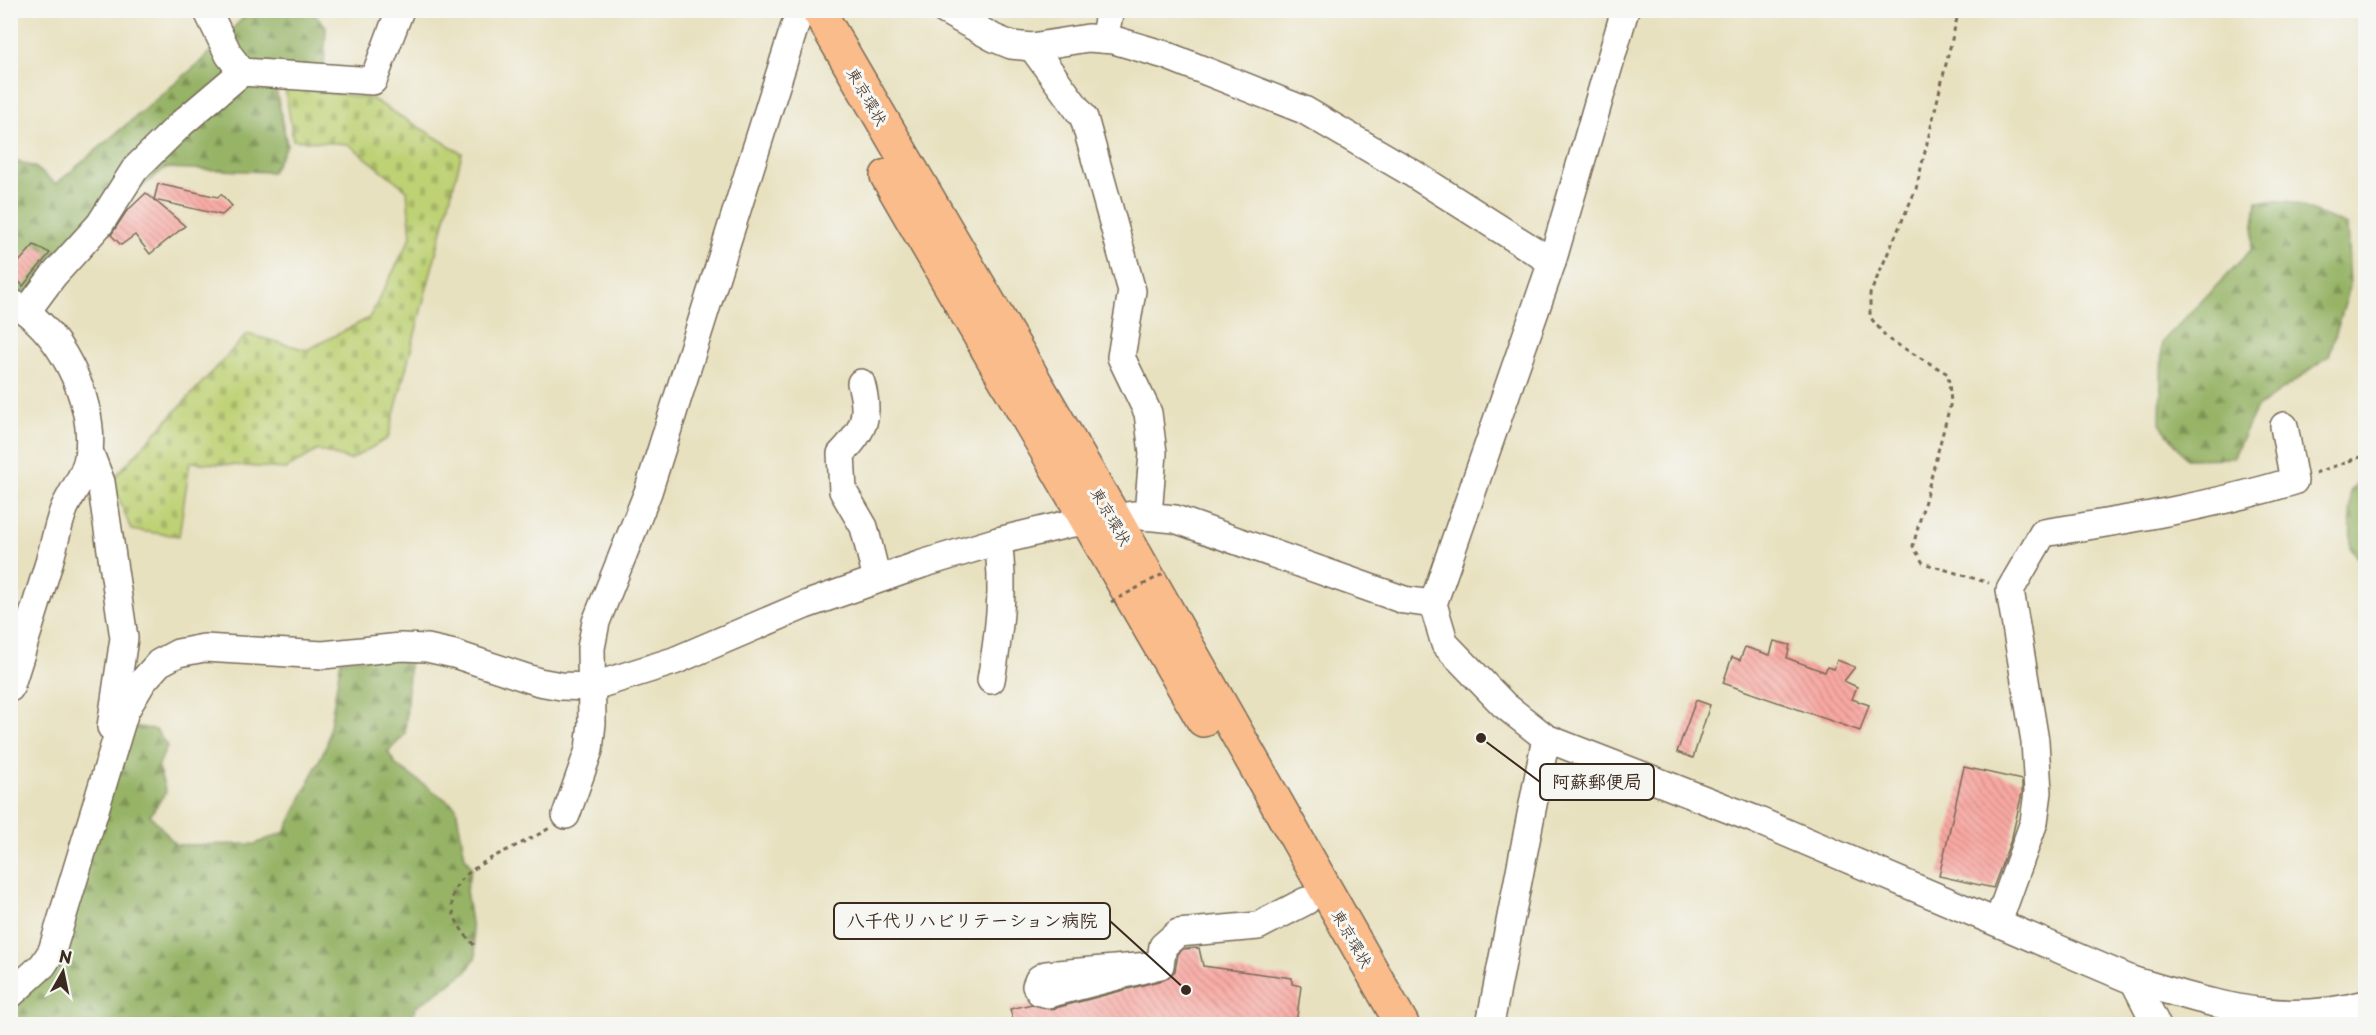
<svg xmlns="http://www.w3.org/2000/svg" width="2376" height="1035" viewBox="0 0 2376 1035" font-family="'Playpen Sans','Klee One',sans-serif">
<defs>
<pattern id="forest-firs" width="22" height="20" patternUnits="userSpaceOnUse" patternTransform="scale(1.5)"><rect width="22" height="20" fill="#96b366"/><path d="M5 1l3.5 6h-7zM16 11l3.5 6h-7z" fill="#7c9253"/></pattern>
<pattern id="cemetery-stones" width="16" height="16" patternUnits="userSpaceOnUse" patternTransform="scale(1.5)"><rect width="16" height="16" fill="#bed175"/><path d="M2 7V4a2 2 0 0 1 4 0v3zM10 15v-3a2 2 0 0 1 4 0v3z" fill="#a4b465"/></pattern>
<pattern id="building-back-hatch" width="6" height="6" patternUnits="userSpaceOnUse" patternTransform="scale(1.5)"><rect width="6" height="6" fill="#f9a9a3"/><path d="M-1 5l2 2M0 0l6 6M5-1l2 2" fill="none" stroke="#cb8a84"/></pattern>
</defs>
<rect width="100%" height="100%" fill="#f6f6f2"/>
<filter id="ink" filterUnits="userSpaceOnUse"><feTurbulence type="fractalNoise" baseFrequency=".0167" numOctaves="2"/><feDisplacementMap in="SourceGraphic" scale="12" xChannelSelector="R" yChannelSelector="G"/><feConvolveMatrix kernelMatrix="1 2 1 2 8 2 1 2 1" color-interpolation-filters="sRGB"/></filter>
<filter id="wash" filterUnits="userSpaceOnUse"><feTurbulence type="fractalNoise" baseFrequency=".008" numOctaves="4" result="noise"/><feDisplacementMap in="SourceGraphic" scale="24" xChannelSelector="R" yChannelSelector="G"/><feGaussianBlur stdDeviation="1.35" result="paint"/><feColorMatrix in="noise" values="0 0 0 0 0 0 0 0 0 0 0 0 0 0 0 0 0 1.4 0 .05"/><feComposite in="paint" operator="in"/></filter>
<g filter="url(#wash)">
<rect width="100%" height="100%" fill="#e8e1c0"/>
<g fill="url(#forest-firs)" stroke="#686e42" stroke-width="1.5">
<path d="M250 11H311L326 26 324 69 274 80 287 145 272 172 165 168 80 237 26 292 15 295 10 293V158L36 168 56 184 198 64Z"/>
<path d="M2257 201H2288L2347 225 2350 287 2329 356 2256 409 2233 458 2187 459 2160 424 2162 342 2251 250Z"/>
<path d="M2365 472V568L2351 549 2350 492Z"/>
<path d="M410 656 405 734 388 752 396 765 456 807 465 857 472 868 466 890 476 956 467 971 415 1008 410 1024H11V1010L27 994 133 726 156 730 167 746 158 767 166 792 150 815 176 845 255 844 285 832 327 744 341 660Z"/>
</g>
<path fill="url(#cemetery-stones)" stroke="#7c7e4a" stroke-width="1.5" d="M285 86 372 99 462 153 388 438 350 460 318 450 286 469 190 462 179 536 131 530 112 480 247 334 307 350 369 318 411 237 407 190 348 144 293 140Z"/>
<g id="blocks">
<g fill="url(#building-back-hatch)">
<path d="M158 184 218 197 221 194 232 206 222 215 154 200Z"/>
<path d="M146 193 185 226 150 254 135 235 121 245 111 235 126 212Z"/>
<path d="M34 245 50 253 23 286 10 272Z"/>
<path d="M1774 641 1790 645 1787 658 1825 672 1827 667 1834 669 1837 660 1855 667 1844 681 1857 687 1852 699 1869 705 1860 731 1723 683 1732 657 1740 660 1745 647 1770 655Z"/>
<path d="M1696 700 1710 705 1693 758 1677 752Z"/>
<path d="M1964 767 2022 780V793L2012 837 1993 888 1939 876Z"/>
<path d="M1199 948 1203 966 1292 978V984L1301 986 1296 1024H1014L1010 1009 1032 1004 1052 1009 1166 979 1175 971 1178 954 1183 949Z"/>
</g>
</g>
</g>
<g filter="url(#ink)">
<use href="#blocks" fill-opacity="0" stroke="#786a57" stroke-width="1.5"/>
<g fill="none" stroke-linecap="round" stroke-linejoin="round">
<defs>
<g id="minor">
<path d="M207 10 229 55 242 72 373 81 400 10"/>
<path d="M944 10 994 38 1011 45 1032 47 1088 38 1114 40 1165 55 1304 110 1412 173 1552 262"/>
<path d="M1625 10 1552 262 1433 604 1445 644 1504 705 1546 738 1754 819 2134 981 2156 1024"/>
<path d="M1104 39 1110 10"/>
<path d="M1032 47 1084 118 1132 291 1121 357 1148 413 1153 453 1148 515"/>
<path d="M10 302C58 324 95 400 89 451 87 474 73 489 64 509 57 527 54 547 48 566 36 606 23 647 10 688"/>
<path d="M27 311 53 276 100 224 135 169 182 123 242 72"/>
<path d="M861 383C870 416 865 429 841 454L843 491 864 527 877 579"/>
<path d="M89 451 101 482 124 638 111 727"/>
<path d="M991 680C999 633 1005 588 998 541"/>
<path d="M566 815 589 750 592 723 591 648 596 622 648 492 797 19"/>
<path d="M1998 922 2034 822 2038 792 2035 741 2010 590 2043 533C2128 520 2211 506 2294 481L2284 426"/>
<path d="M1160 965 1048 994 1040 992 1036 986 1039 979 1046 975Z"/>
<path d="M1160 965 1163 946 1178 933 1258 926 1306 901"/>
<path d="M2134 981C2218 1004 2277 1027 2366 1004"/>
<path d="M10 995 43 965 52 951 125 711 143 681 159 663 178 653 204 648 323 655 401 647 427 648 454 654 539 682 561 686 591 687 674 661 805 605 922 564 998 541 1068 524 1133 515 1175 519 1404 600 1433 604"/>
<path d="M1490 1024 1546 738"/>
</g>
<g id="highway">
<path d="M818 10 1114 517 1402 1024"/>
<path d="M887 176 1203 720"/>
</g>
</defs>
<use href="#minor" stroke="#786a57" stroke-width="30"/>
<use href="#highway" stroke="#786a57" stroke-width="36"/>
<g stroke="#786a57" stroke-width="3" stroke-dasharray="4.5 4.5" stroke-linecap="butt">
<path d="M1959 10 1916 189 1870 294V317L1888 339 1948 374 1951 402 1913 546 1923 563 1989 583"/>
<path d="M2315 473 2366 455"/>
<path d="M474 945C409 875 504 858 551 827"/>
</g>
<use href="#minor" stroke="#fff" stroke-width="27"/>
<use href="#highway" stroke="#fabc8b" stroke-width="33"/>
<path stroke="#786a57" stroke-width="3" stroke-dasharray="4.5 4.5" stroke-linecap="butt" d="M1111 602 1163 574"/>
</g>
</g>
<g text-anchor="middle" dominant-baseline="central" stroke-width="6" stroke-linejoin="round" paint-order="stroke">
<g font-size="16" fill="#3b2a1e" stroke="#f6f6f2">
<text transform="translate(868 96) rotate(60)">東京環状</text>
<text transform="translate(1112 516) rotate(60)">東京環状</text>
<text transform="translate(1353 938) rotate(60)">東京環状</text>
</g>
</g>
<path fill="none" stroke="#3b2a1e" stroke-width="2" d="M1481 738L1540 782M1186 990L1110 921"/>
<g fill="#3b2a1e" stroke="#f6f6f2" stroke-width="2">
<circle cx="1481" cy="738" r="6"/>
<circle cx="1186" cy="990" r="6"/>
</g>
<g fill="#f6f6f2" stroke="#3b2a1e" stroke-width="2">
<rect x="1540" y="764" width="114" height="36" rx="6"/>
<rect x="834" y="903" width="276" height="36" rx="6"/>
</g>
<g font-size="18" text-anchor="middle" font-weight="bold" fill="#3b2a1e">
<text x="1597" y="788">阿蘇郵便局</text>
<text x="972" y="927">八千代リハビリテーション病院</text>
</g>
<rect width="2376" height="1035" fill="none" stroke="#f6f6f2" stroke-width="36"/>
<g transform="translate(63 972) rotate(9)" stroke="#f6f6f2" stroke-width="4.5" paint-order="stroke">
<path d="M0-4.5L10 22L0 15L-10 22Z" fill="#3b2a1e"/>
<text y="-9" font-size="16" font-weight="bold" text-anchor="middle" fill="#3b2a1e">N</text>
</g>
</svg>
